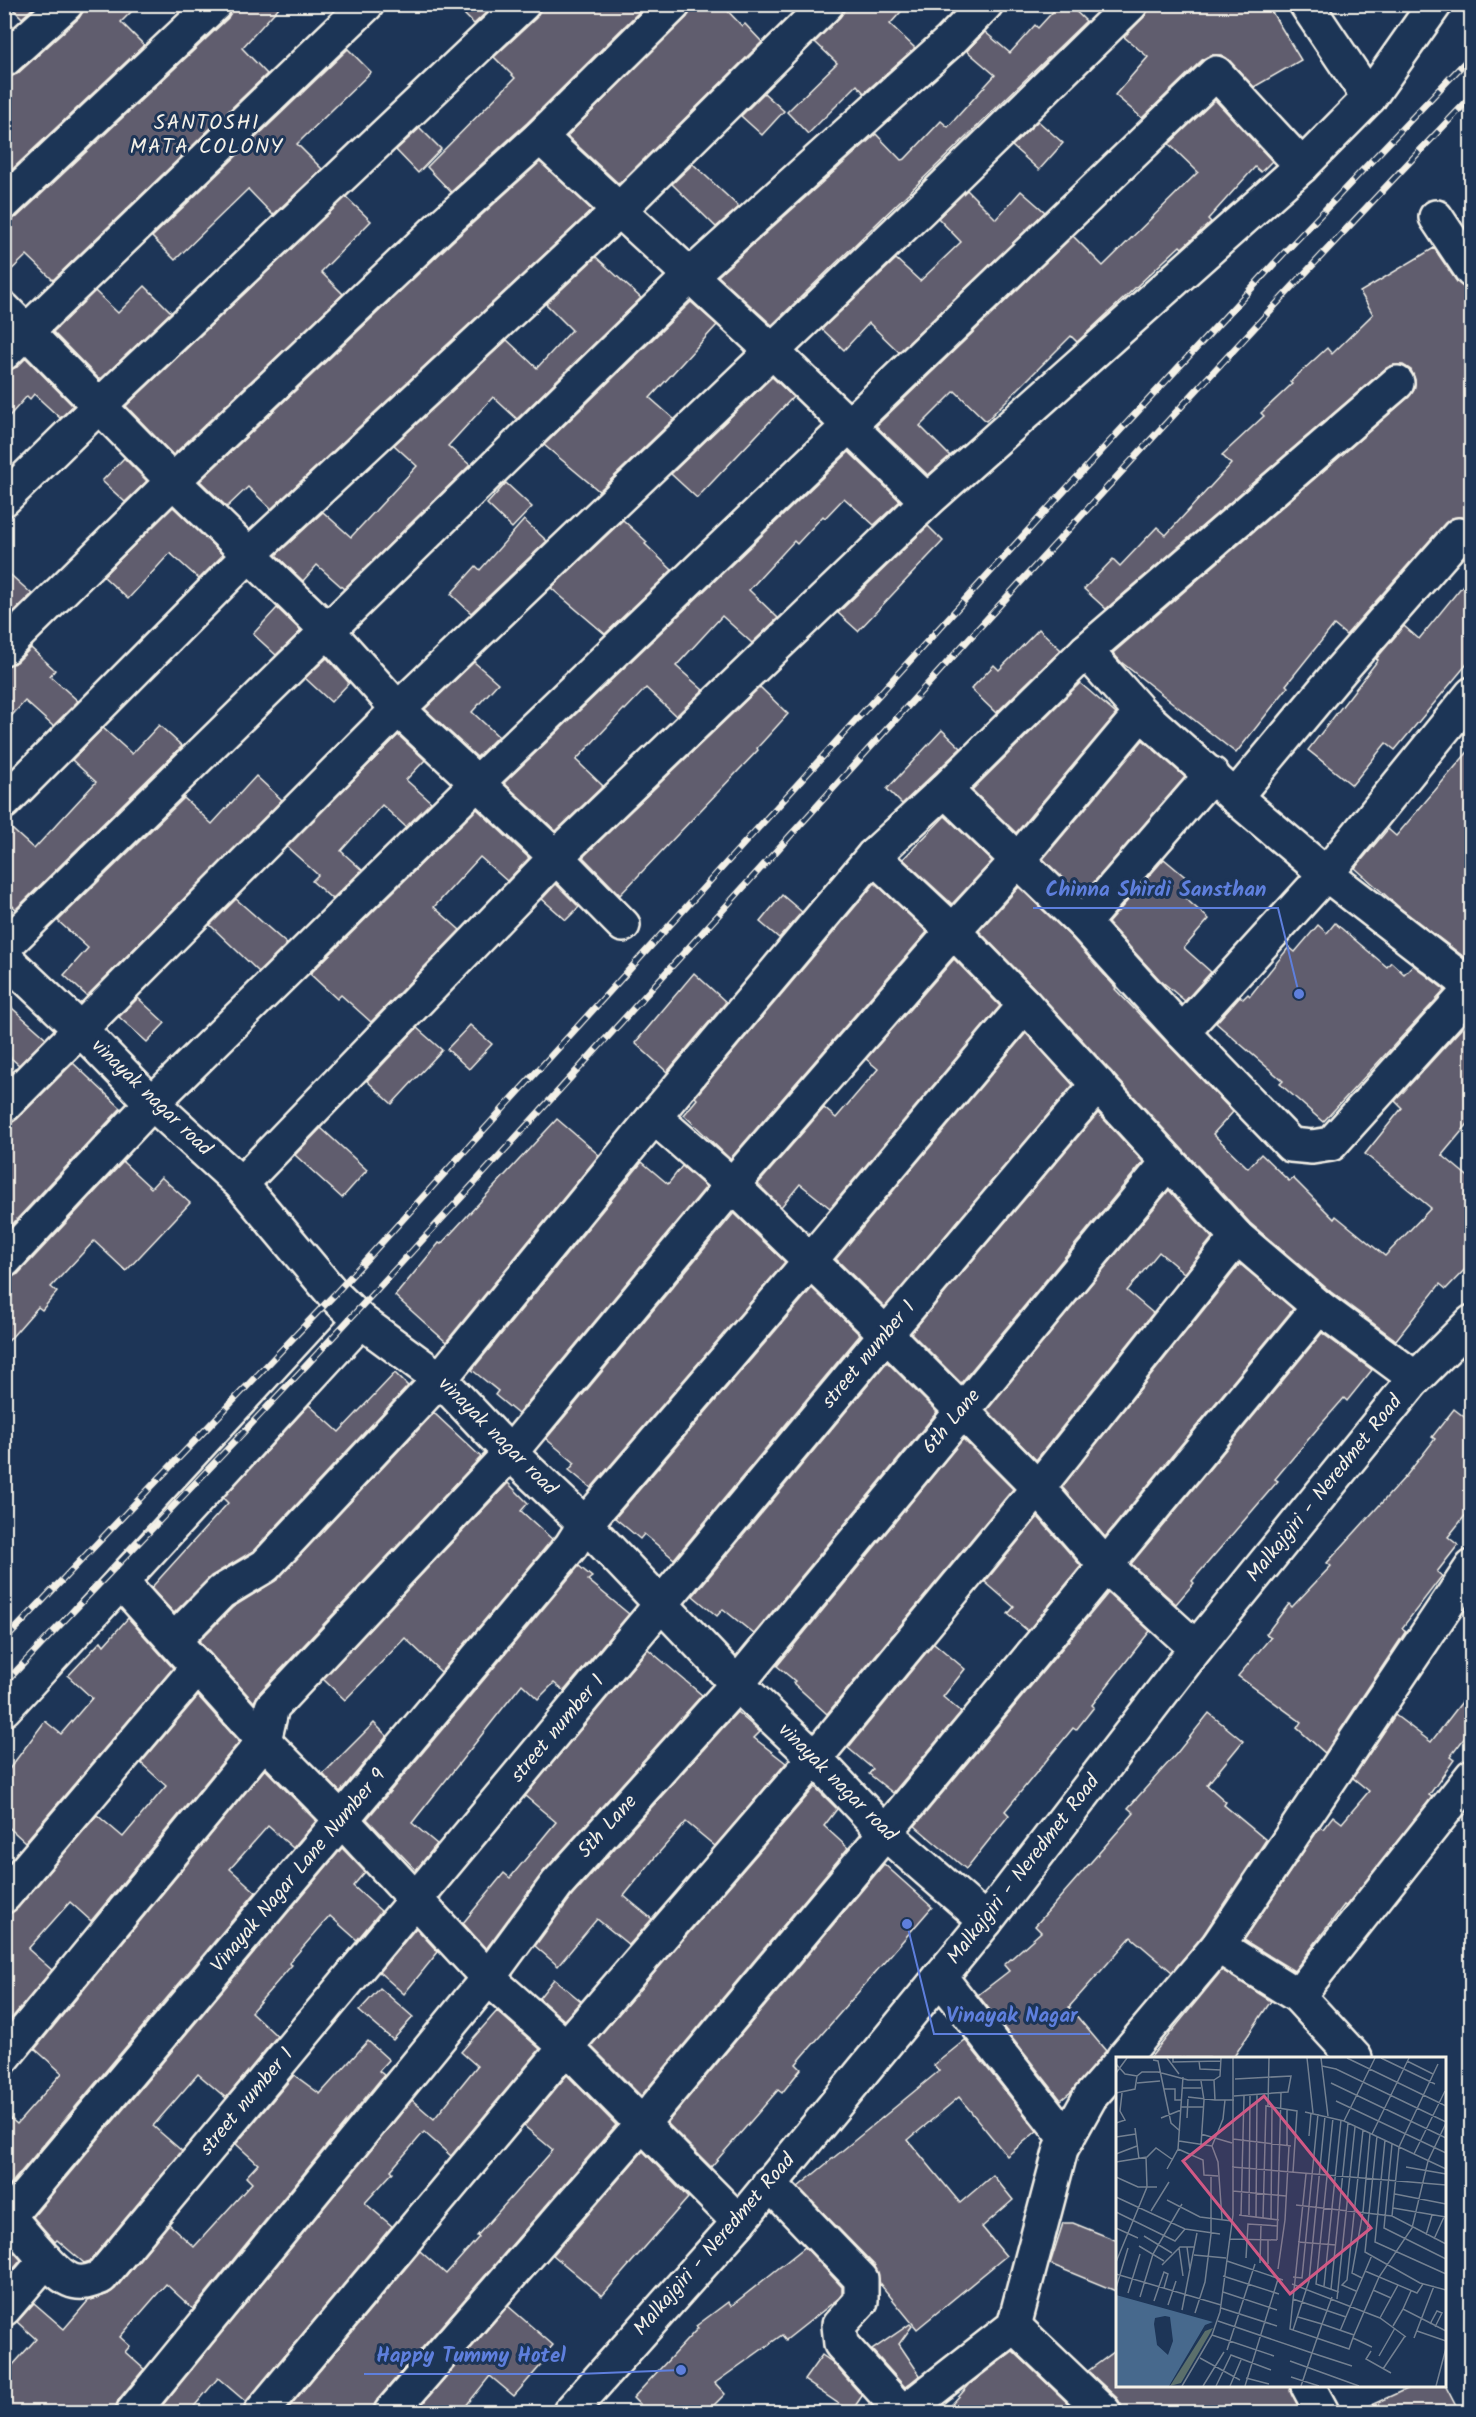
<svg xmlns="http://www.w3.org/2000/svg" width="1476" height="2417" viewBox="0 0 1476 2417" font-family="Kalam,sans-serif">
<rect width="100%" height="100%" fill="#1d3557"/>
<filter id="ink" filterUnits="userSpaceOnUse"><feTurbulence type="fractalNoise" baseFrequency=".0167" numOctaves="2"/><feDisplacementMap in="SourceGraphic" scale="12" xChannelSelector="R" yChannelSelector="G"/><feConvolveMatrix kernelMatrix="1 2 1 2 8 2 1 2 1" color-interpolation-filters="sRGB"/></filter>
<g filter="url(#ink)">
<g fill="#615d6e" stroke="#f4f1e8" stroke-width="1.5">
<path d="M8 4H37L22 18Z"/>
<path d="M84 4H139L121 22 144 45 4 177V78L17 74 79 18 84 10Z"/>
<path d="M233 4H282L242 48 267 74 53 280 27 255 4 277V221L17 217 228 18Z"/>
<path d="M454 4H495L474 24Z"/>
<path d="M541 4H647L527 123 451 192 427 167 515 78 494 57 536 18Z"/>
<path d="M848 4H908L890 24 915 48 864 93 857 85 808 134 787 112 837 63 815 42 840 17Z"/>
<path d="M1060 4H1068L1086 21 772 325 718 276 876 134 901 160 905 159 941 121 948 127 995 75 967 51 985 32 1010 53 1035 25 1038 28Z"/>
<path d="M1149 4H1267L1301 60 1254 87 1229 60 1221 55H1211L1203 59 1142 118 1115 95 1148 57 1124 37 1144 17Z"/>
<path d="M692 5H722L742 26 745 24 762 42 619 184 567 136 687 17Z"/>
<path d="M348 49 371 72 297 144 322 169 273 215 248 189 175 260 152 237Z"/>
<path d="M764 93 784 111 762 135 741 116Z"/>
<path d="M1215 100 1272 161 1261 172 1255 167 1208 219 1211 222 1182 248 1180 246 1077 342 1071 336 986 421 955 391 920 426 950 456 928 475 876 426 1073 236 1103 266 1198 172 1169 144Z"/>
<path d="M1038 121 1063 143 1039 170 1012 146Z"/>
<path d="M420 128 441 149 418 173 396 150Z"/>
<path d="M540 162 592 210 271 509 248 487 227 507 200 481 452 242Z"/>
<path d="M693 164 739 207 716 227 672 184Z"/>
<path d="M967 190 996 219 1021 191 1045 212 899 352 869 323 844 350 822 329 896 259 920 281 961 242 938 218Z"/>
<path d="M346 197 371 221 321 272 343 294 173 455 126 406Z"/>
<path d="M1434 248 1457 282 1463 287 1472 289V521L1462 517 1452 518 1445 523 1346 635 1334 625 1286 685 1288 687 1236 753 1121 662 1113 653 1409 397 1414 390 1415 380 1411 370 1403 365H1394L1385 369 1106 609 1084 589 1113 559 1120 566 1157 527 1166 535 1231 464 1222 455 1264 416 1261 413 1292 384 1290 382 1327 348 1332 354 1373 314 1360 292Z"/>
<path d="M596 257 641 298 517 419 493 397 448 446 470 465 344 589 317 565 303 581 276 555 323 512 351 537 417 466 394 445 507 340 537 368 572 330 546 304Z"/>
<path d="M145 286 171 312 100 380 53 332 95 291 118 313Z"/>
<path d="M691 302 717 325 650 398 674 419 599 491 544 445Z"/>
<path d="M26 358 73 406 60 418 34 394 30 399 27 396 4 422V371L17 367Z"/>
<path d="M772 377 793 397 697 498 671 474Z"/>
<path d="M849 452 900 501 874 525 844 498 825 518 823 516 797 544 794 541 749 590 778 618 752 643 722 616 676 666 703 690 676 716 646 688 625 710 624 709 576 760 603 786 556 831 504 783Z"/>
<path d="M124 458 147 481 125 502 102 481Z"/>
<path d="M506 483 532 507 512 528 487 504Z"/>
<path d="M173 507 223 555 199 579 170 553 128 599 103 576Z"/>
<path d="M524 520 547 541 471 613 451 594 476 566 480 570Z"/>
<path d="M623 520 647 542 645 544 672 570 605 634 551 588Z"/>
<path d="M928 526 943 541 858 631 838 613Z"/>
<path d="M4 569 32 594 4 621Z"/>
<path d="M1472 574V658L1395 750 1386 743 1352 785 1308 750 1378 660 1376 659 1404 626 1419 639Z"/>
<path d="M277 608 301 631 276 655 253 634Z"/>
<path d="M1039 629 1061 650 996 713 971 689 994 665 999 670Z"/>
<path d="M31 648 55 670 50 676 78 701 53 726 25 701 4 724V666L17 662Z"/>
<path d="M327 658 349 683 331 702 305 678Z"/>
<path d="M474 662 498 683 472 712 498 736 477 757 425 709Z"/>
<path d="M1080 683 1116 714 1016 833 972 790Z"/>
<path d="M760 687 788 714 757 748 758 750 620 895 583 857Z"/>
<path d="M159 725 182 746 16 909 4 898V822L34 849 96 782 72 760 103 728 132 754Z"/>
<path d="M942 730 961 748 902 804 887 789Z"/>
<path d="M398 735 425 760 406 780 431 802 406 827 382 805 341 851 362 870 332 899 312 881 318 875 287 847Z"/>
<path d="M1143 740 1185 777 1082 896 1043 859Z"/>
<path d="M1472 747V963L1400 908 1355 868 1388 829 1396 836Z"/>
<path d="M256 776 282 800 87 996 64 975 88 948 58 921 184 798 212 824Z"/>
<path d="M477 809 529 858 507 881 480 857 434 907 460 930 371 1022 341 995 337 999 310 974Z"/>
<path d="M945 816 992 861 952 904 903 859Z"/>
<path d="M1164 859 1189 880 1178 892 1209 919 1184 948 1211 972 1185 1001 1160 980 1108 923Z"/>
<path d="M875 883 927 932 730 1159 684 1115 697 1099 695 1097Z"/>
<path d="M556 884 579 907 566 920 542 899Z"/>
<path d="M1019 887 1070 936 1116 988 1115 989 1233 1112 1213 1134 1248 1168 1261 1154 1289 1181 1293 1178 1334 1219 1336 1216 1385 1256 1431 1208 1365 1154 1402 1108 1395 1101 1472 1017V1119L1442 1155 1472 1180V1262L1446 1289 1440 1284 1396 1340 1331 1292 1250 1223 1038 992 979 931Z"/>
<path d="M782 895 802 912 779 938 760 922Z"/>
<path d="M236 899 287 944 259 972 210 925Z"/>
<path d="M1335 923 1387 967 1391 962 1404 974 1413 965 1445 990 1323 1122 1280 1084 1283 1081 1216 1023 1240 996 1243 999 1248 994 1250 996 1289 947 1295 952 1318 925 1327 933Z"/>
<path d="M954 959 1000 1006 830 1208 800 1184 781 1207 758 1184 824 1108 836 1118 878 1069 866 1059Z"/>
<path d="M694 973 726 1002 667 1072 635 1043Z"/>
<path d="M138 998 165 1023 147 1042 119 1017Z"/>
<path d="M4 1001 46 1038 19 1065 4 1052Z"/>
<path d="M470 1025 492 1044 469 1069 447 1049Z"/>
<path d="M417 1028 442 1050 392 1104 367 1081Z"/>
<path d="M1026 1033 1073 1085 885 1307 836 1259Z"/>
<path d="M73 1063 121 1108 4 1233V1124L17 1119Z"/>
<path d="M1098 1113 1143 1162 961 1383 911 1333Z"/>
<path d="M557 1119 599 1155 446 1342 395 1296 439 1243 441 1244Z"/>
<path d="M321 1128 367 1170 342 1198 295 1155Z"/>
<path d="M123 1162 151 1188 161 1177 190 1203 126 1271 94 1241 51 1287 57 1292 42 1310 38 1307 4 1346V1279L18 1274Z"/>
<path d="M642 1162 668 1184 682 1166 706 1187 518 1414 495 1395 498 1391 472 1370Z"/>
<path d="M1169 1190 1212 1238 1184 1273 1159 1252 1127 1291 1153 1313 1036 1460 987 1410Z"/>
<path d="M734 1213 785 1262 591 1488 569 1470 575 1463 546 1439Z"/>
<path d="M1240 1264 1293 1309 1105 1537 1062 1487Z"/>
<path d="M812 1288 860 1335 674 1559 644 1534 640 1539 615 1518Z"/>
<path d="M1322 1333 1372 1370 1347 1401 1344 1398 1323 1422 1275 1479 1278 1481 1192 1581 1194 1583 1176 1604 1131 1564Z"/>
<path d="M887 1362 937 1412 754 1634 723 1609 717 1616 693 1596Z"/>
<path d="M395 1373 408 1386 253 1551 211 1576 174 1613 151 1588 228 1503 223 1498 309 1405 339 1432Z"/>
<path d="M1454 1409 1472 1423V1507L1448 1537 1458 1545 1437 1572 1442 1576 1402 1628 1406 1631 1325 1753 1297 1728 1301 1722 1238 1676 1271 1637 1266 1634 1289 1604 1292 1607 1331 1566 1327 1563 1406 1476 1435 1439 1432 1437Z"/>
<path d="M434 1413 481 1457 258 1694 254 1702 199 1641 233 1607 278 1579Z"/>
<path d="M963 1439 1013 1489 827 1714 793 1683 795 1681 777 1666Z"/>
<path d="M508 1483 528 1503 521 1511 552 1539 550 1542 441 1672 405 1638 345 1700 323 1679Z"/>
<path d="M1038 1517 1081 1566 1028 1631 1008 1614 1014 1607 985 1582Z"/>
<path d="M579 1566 592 1577 588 1580 629 1614 564 1691 554 1683 538 1699 522 1684 412 1823 437 1844 416 1870 367 1819Z"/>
<path d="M1108 1593 1150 1631 1092 1705 1094 1707 1076 1730 1073 1728 1005 1811 1009 1815 966 1869 915 1826Z"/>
<path d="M128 1618 173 1668 25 1842 4 1823V1776L45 1721 61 1734 92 1698 68 1676 101 1641 104 1645Z"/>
<path d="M934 1643 965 1669 943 1697 961 1712 893 1793 869 1774 873 1769 848 1748Z"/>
<path d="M648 1649 702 1695 543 1872 486 1949 463 1923 504 1873 510 1878 556 1822 525 1796Z"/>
<path d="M1472 1689V1728L1450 1757 1454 1760 1429 1795 1432 1797 1346 1906 1344 1905 1294 1971 1244 1940 1320 1827 1323 1829 1333 1816 1342 1823 1369 1791 1353 1778 1395 1715 1431 1742Z"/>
<path d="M198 1696 239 1742 91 1921 70 1902 28 1949 52 1970 6 2025 4 1914 11 1913 18 1908 97 1815 123 1837 166 1786 141 1763Z"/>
<path d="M737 1712 760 1732 754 1738 786 1763 715 1846 686 1822 656 1856 624 1896 652 1919 629 1945 597 1919 558 1966 535 1946 572 1896Z"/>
<path d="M1209 1713 1243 1741 1207 1785 1226 1802 1224 1805 1266 1840 1203 1935 1172 1972 1131 1937 1069 2007 1106 2051 1072 2091 1061 2100 978 1995 1009 1971 1004 1965 1041 1932 1035 1926 1134 1813 1128 1808 1177 1753Z"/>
<path d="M374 1723 387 1736 340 1792 323 1774Z"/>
<path d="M265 1769 316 1821 293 1848 268 1826 230 1869 256 1892 4 2192V2113L17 2124 62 2073 35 2049Z"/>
<path d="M815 1787 837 1809 824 1826 848 1848 641 2096 591 2046Z"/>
<path d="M342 1848 365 1872 353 1886 381 1911 357 1940 330 1916 289 1963 292 1965 251 2012 277 2036 226 2098 198 2074 153 2126 182 2151 90 2261 84 2263 57 2240 55 2242 33 2217Z"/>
<path d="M884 1864 932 1907 796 2064 801 2069 782 2093 778 2090 711 2167 667 2123Z"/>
<path d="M416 1928 438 1952 404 1994 379 1972Z"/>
<path d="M1222 1970 1271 2001 1233 2058H1150Z"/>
<path d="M554 1979 581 2001 564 2020 539 1998Z"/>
<path d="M380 1988 413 2017 393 2040 359 2011Z"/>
<path d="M497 2011 540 2049 451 2156 424 2132 391 2170 393 2172 365 2203 392 2226 246 2402 218 2378 191 2410 194 2412H157L412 2100 434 2119 477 2066 461 2052Z"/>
<path d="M965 2040 1037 2131 1007 2156 959 2097 908 2140 960 2203 993 2175 1013 2200 982 2227 1006 2256 917 2329 880 2284 875 2266 798 2187 939 2071 934 2065Z"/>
<path d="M368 2041 389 2060 379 2071 384 2075 193 2309 166 2284 120 2337 130 2346 125 2352 144 2369 118 2400 115 2412H4V2375L36 2339 17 2322 34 2303 64 2329 88 2301 108 2294 115 2289 169 2224 194 2247 252 2183 246 2177 258 2164 236 2144 294 2075 320 2094Z"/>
<path d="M567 2075 616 2125 377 2400 373 2412H285L420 2251 446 2274 479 2237 477 2236 553 2150 524 2126Z"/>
<path d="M643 2151 688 2198 602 2296 553 2255Z"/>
<path d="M1063 2223H1073L1118 2241V2292L1050 2264Z"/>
<path d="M4 2241 21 2260 4 2280Z"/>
<path d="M805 2247 842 2287V2294L839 2298 786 2340 782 2335 715 2383 725 2394 707 2412H647L633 2398 698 2328 696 2326 728 2302 731 2306Z"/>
<path d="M508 2306 553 2345 539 2361 542 2364 514 2396 490 2376 461 2412H415Z"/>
<path d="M910 2324 912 2326 899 2344 920 2375 905 2387 872 2350Z"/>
<path d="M1118 2349V2385H1289L1301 2412H1122V2406L1117 2398 1088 2371Z"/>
<path d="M1013 2351 1077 2412H934L942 2406 945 2412 970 2384Z"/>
<path d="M822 2355 832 2362 862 2396 851 2412 804 2380Z"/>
<path d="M1415 2385H1445L1459 2412H1356Z"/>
</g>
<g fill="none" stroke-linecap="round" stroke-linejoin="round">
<defs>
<g id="street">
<path d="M1306 4 1369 98"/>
<path d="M4 60 66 4"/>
<path d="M540 137 771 350 927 501"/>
<path d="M4 203 215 4"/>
<path d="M1436 217 1472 271"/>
<path d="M4 309 173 481 328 631 398 709 556 857 623 925"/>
<path d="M4 353 367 4"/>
<path d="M4 499 100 405 523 4"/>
<path d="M4 648 173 481 439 228 540 137 674 4"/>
<path d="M1086 651 1141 713 1235 797 1326 874 1472 987"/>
<path d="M945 790 1083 923 1182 1032 1291 1145 1312 1147 1331 1144 1472 988"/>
<path d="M1235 797 1340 671 1459 535"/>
<path d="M4 802 250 554 618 211 827 4"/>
<path d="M873 856 953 931 1025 1005 1237 1237 1319 1307 1415 1378"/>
<path d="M1083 923 1212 774"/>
<path d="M4 947 690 276 950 41 986 4"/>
<path d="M1182 1032 1326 874 1472 694"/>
<path d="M4 1106 398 709 921 209 1131 4"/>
<path d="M654 1117 732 1185 886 1334 1038 1488 1105 1565 1196 1648"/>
<path d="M241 1184 556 857 927 501 1302 166 1369 98 1435 4"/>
<path d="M4 1261 152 1103 478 782 1216 73 1302 166"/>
<path d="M121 1582 264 1741 342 1820 488 1978 566 2047 739 2222"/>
<path d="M174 1640 221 1592 265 1566 440 1379 654 1117 873 856 945 790 1086 651 1397 383"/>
<path d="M4 1709 361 1321"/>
<path d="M4 1896 198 1667"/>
<path d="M1218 1946 1298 1996 1355 2058"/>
<path d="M940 1977 1067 2139"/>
<path d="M1298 1996 1472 1776"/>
<path d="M4 2057 264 1741 272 1707 510 1453 732 1185 953 931 1017 861 1141 713"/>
<path d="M1123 2058 1218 1946 1472 1567"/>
<path d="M769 2183 861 2279V2301L839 2325 841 2344 902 2412"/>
<path d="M4 2212C20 2228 51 2272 70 2280 81 2285 91 2281 101 2277L886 1334 1098 1084"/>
<path d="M9 2216 571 1546 585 1524 810 1261 1025 1005"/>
<path d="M4 2309 46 2260"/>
<path d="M1014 2326 1104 2412"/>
<path d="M1308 2386 1322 2412"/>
<path d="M133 2412 488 1978 557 1884 737 1684 1168 1162"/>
<path d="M261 2412 566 2047 815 1758 1038 1488 1237 1237"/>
<path d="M391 2412 642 2124 885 1833 1319 1307"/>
<path d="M904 2412 1014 2326 1061 2149 1090 2097 1118 2065"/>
</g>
<g id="secondary">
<path d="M4 957 80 1029 152 1103 241 1184 334 1295 361 1321 440 1379 510 1453 585 1524 737 1684 815 1758 885 1833 986 1921"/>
<path d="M570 2412 739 2222 986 1921 1196 1648 1412 1382 1472 1322"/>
</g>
</defs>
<use href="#street" stroke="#f4f1e8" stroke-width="38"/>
<use href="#secondary" stroke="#f4f1e8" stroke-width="38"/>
<use href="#street" stroke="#1d3557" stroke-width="33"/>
<use href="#secondary" stroke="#1d3557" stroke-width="33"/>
<defs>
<g id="rail">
<path d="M4 1641 334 1295 1043 514 1285 252 1472 55"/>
<path d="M4 1684C121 1560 240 1438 355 1313 729 908 1092 495 1472 96"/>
</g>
</defs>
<use href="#rail" stroke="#f4f1e8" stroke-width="7"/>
<use href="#rail" stroke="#1d3557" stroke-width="4.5" stroke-dasharray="14" stroke-linecap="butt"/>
</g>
</g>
<g text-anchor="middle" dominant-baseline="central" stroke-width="6" stroke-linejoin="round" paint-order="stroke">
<g font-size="20" fill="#f4f1e8" stroke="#1d3557">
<text transform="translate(151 1098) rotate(44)">vinayak nagar road</text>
<text transform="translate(869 1355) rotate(-50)">street number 1</text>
<text transform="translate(952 1422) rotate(-50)">6th Lane</text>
<text transform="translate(497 1437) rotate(45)">vinayak nagar road</text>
<text transform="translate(1325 1489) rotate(-51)">Malkajgiri - Neredmet Road</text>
<text transform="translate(558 1729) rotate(-50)">street number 1</text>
<text transform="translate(837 1783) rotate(45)">vinayak nagar road</text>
<text transform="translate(608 1827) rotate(-48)">5th Lane</text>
<text transform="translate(1024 1870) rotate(-52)">Malkajgiri - Neredmet Road</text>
<text transform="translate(299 1871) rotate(-50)">Vinayak Nagar Lane Number 9</text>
<text transform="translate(247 2102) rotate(-50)">street number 1</text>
<text transform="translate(715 2245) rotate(-49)">Malkajgiri - Neredmet Road</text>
</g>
<g font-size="21" letter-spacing="1.5" fill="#f4f1e8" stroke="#1d3557">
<text x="207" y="123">SANTOSHI<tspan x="207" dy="24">MATA COLONY</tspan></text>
</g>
</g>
<g transform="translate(1116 2057)">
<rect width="330" height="330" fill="#1d3557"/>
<path d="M97 271 65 326 54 329 89 274Z" fill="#5b6f6b"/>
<path d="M0 238 97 265 89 268 53 329H0ZM49 259 54 260 57 284 52 298 41 288 38 267 39 261Z" fill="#47698d" fill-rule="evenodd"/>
<path fill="none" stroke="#738091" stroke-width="1.5" d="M51 1 63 17M57 1V5L105 4M191 1 197 56M205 1 212 59M231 1 330 49M265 1 319 27M37 3 42 4 55 66 64 74M83 4 84 12 105 13M291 4 317 17M0 7 9 17 21 19 26 15H42L72 23H98L99 43H118M206 9 220 12 330 65M0 16 11 1M98 23 104 19 105 1M21 26 44 24M215 26 330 81M66 31H85M48 32H59V43H65M0 36 19 32 21 19M118 39 172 35 175 19 119 22M72 40 99 43M220 44 330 96M152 49 153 1M65 50H87M189 55 228 64 330 112M45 61 65 53M71 61 72 42M217 61 200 227 223 235M228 64 259 1M0 66 9 63 4 54 6 36M19 71 23 102M85 77 116 86M256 77 293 1M193 79 195 56M261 79 249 195 304 226 330 233M0 80 20 77M117 82 175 89M269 83 259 185 330 217M63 84 96 89M276 87 268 171 330 202M85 88 88 43 85 24M171 89V52M62 92 87 103 88 118 102 119M0 97 21 89M298 97 329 34M0 105 31 100 40 91 57 103M116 110 330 128M290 110 330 117M51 112 62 92 67 20M190 117 174 272 233 292 238 278M0 120 22 130H41M117 134 170 139M279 137 330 147M0 140 69 172 104 177M51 143 84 160 116 164M180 148 276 159 330 187M277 151 330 160M35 154 53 125M0 155 59 184 69 172M123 158 163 163M125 158 128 39M133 158 134 38M276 159 283 90 322 7M140 160 141 38M147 161 150 49 181 54 177 115M106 162 102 105 96 89 107 62 109 43M155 162 156 50M0 171 22 181M310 178 316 158M28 179 56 196M114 182 161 183M318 182 328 160M161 183 165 36M182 185 220 188M23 189 48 204M71 190 74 213M63 191 67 219M78 198 110 201M130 201 132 167 162 169M111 204 167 223M0 205 31 130 30 100M144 206 145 167M152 207V183M46 208 64 190H79M162 212 169 163 173 89M249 214 301 236 307 227M0 217 105 248M107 219 163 237M177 220 186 221 202 57M246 221 236 216 247 155 254 77M176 227 264 261 290 280M208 229 225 63M0 231 12 191M215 232 232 66M257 233 275 241M240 234 226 228 231 223 247 73M107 235 161 253M12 236 24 197M24 240 37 197 66 147M177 242 230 260M221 242 239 70M38 244 48 215 52 217 48 231M52 248 60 224M105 251 161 269M287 252 295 234M66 253 81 176M79 256 89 225 95 177V120M182 260 206 267 216 240M264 261 282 228M102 264 196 296 206 267 238 278 263 220 296 171 312 104 330 66M314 267 321 254 326 256 319 270M277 269 287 252 330 274M177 273 193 224 209 59M224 274 256 198M301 274 330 284M96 278 158 299M237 281 256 290M298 281 318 229M111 293 139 207M255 294 250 302 275 316M263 299 279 271M84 301 124 323M174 304 243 329M267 312 289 279M175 320 203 329M130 321 153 327M66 329 96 278 104 255 117 158V1M87 329 108 295M100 329 115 298 155 313M114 329 125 303M129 329 162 222M185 329 196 296 236 309M320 329 330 291"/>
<path fill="#d15985" fill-opacity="0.15" stroke="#d15985" stroke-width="3" d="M148 39 255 171 174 237 67 104Z"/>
<rect width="330" height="330" fill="none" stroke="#f4f1e8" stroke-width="3"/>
</g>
<path fill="none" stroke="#5e7fdd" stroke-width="2" d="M1299 994L1278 908H1033M907 1924L934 2034H1090M681 2370L578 2374H364"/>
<g fill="#5e7fdd" stroke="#1d3557" stroke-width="2">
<circle cx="1299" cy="994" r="6"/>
<circle cx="907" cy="1924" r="6"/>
<circle cx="681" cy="2370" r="6"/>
</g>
<g font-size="21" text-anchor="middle" font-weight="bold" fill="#5e7fdd" stroke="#1d3557" stroke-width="6" stroke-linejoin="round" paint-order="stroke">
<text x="1156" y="896">Chinna Shirdi Sansthan</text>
<text x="1012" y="2022">Vinayak Nagar</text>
<text x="471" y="2362">Happy Tummy Hotel</text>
</g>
<rect width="1476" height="2417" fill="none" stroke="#1d3557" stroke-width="24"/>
<rect x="12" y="12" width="1452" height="2393" fill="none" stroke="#f4f1e8" stroke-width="2" filter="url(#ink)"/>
</svg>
